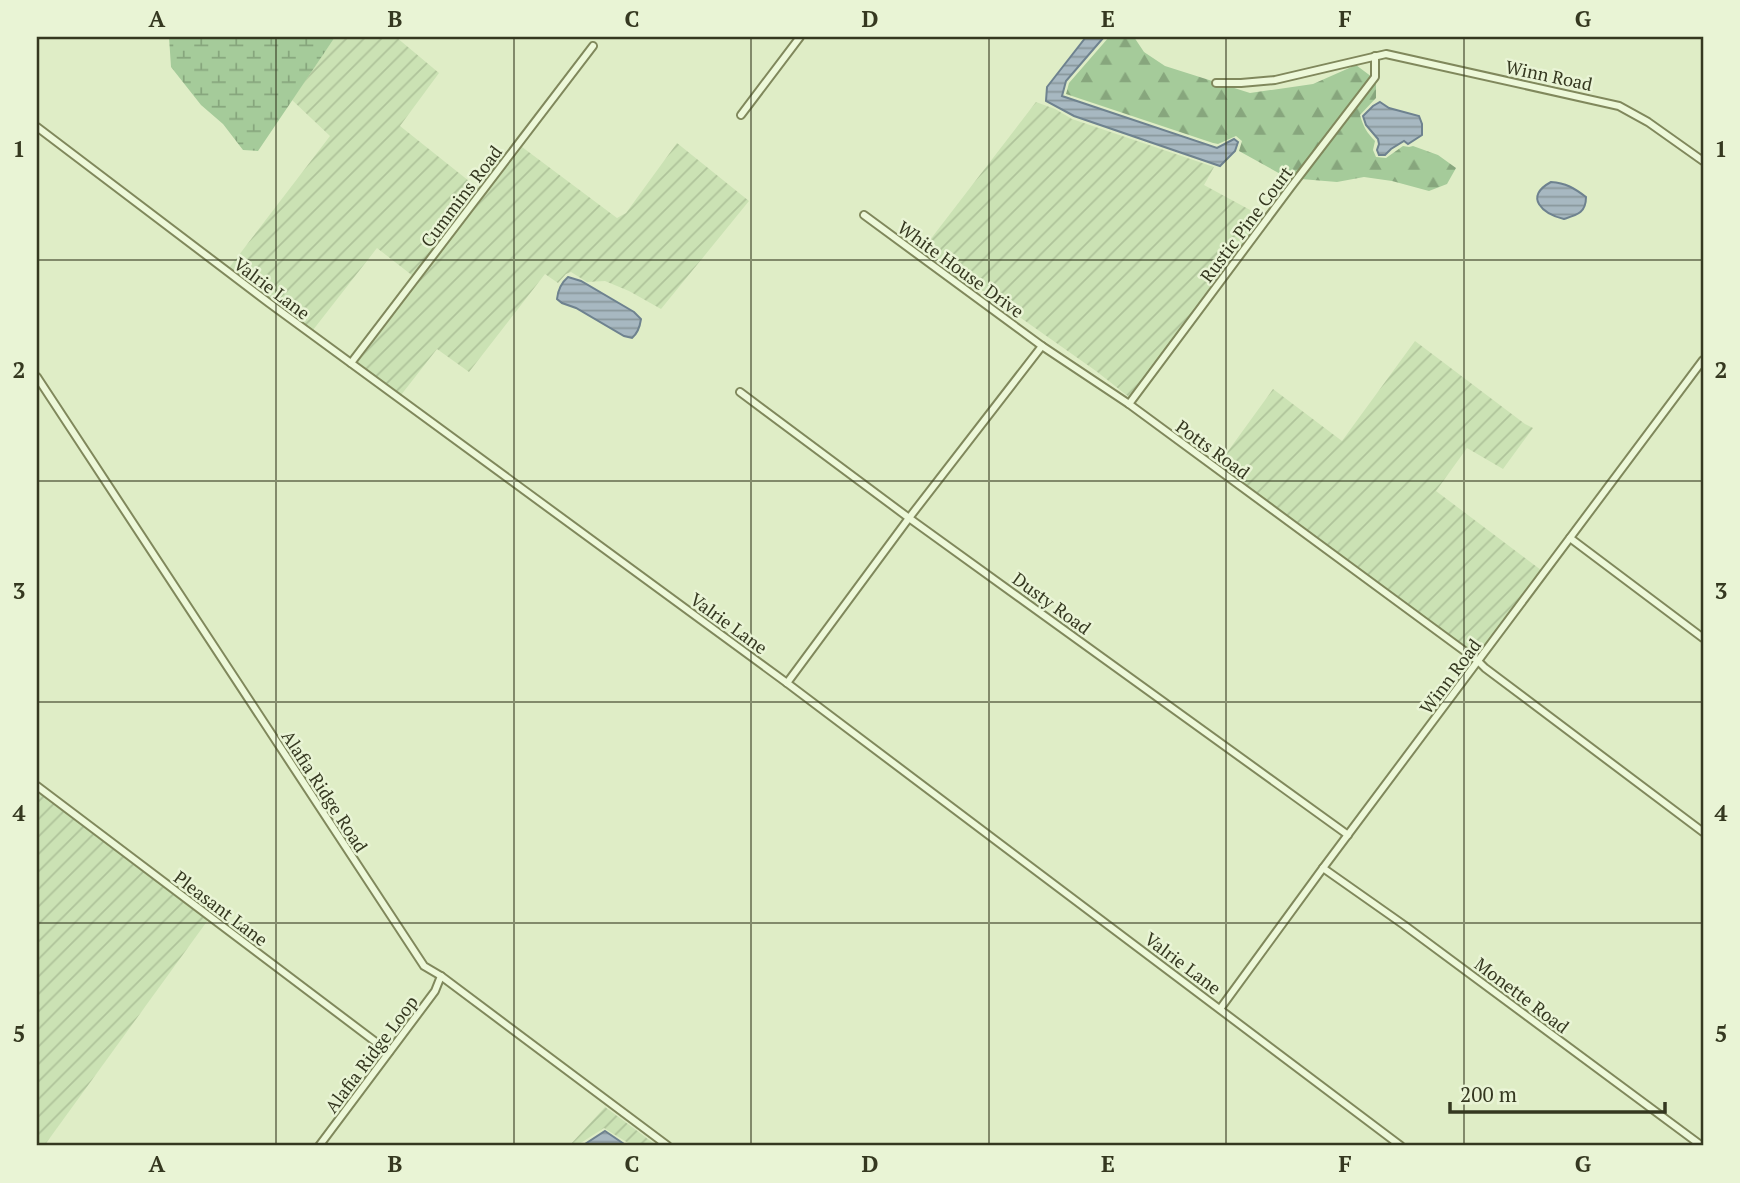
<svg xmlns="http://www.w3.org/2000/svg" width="1740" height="1183" viewBox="0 0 1740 1183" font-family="'PT Serif',serif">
<defs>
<pattern id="farmland-furrows" width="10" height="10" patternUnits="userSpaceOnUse" patternTransform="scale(1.75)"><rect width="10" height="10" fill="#cbe2b4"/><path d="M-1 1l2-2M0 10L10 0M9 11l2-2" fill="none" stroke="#afc39a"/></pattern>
<pattern id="forest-firs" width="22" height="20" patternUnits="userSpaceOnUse" patternTransform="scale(1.75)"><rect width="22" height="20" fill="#a5cb9a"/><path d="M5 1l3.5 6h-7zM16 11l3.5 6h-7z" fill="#87a67d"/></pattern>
<pattern id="wetland-marsh" width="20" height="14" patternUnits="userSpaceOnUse" patternTransform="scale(1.75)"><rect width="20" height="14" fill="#a5cb9a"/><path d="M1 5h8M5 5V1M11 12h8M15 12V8" fill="none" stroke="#87a67d"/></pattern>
<pattern id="water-rules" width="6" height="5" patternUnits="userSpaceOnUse" patternTransform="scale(1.75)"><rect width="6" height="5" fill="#a7b8c1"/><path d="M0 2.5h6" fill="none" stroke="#89979c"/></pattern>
</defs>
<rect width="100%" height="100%" fill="#dfedc6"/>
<g fill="url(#farmland-furrows)">
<path d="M335 37H396L439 73 400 126 479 189 413 276 377 248 313 330 229 268 330 136 292 100Z"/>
<path d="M1036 102 1055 109 1072 119 1214 167 1204 185 1263 217 1129 397 1096 371 923 249Z"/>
<path d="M677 143 749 201 661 309 629 291 605 281 587 282 571 272 566 274 558 283 545 274 469 372 437 349 401 395 357 363 522 147 617 218 626 213Z"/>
<path d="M1415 341 1525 424 1533 428 1503 469 1467 448 1436 491 1541 570 1477 656 1218 465 1273 389 1342 441Z"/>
<path d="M37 791 208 920 44 1146H37Z"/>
<path d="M605 1107 636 1130 657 1146H633L604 1128 576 1146H569Z"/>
</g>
<path fill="url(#forest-firs)" d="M1109 37H1134L1144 52 1165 66 1250 93 1313 84 1356 65 1376 80V98L1360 115C1363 126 1367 133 1375 141L1373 150 1376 157 1386 158 1403 146 1409 147 1413 146 1438 155 1456 168 1447 184 1429 191 1392 181 1364 177 1337 182 1301 179 1294 176 1293 178 1284 176 1239 151 1242 141 1236 136 1218 144 1213 143 1066 94 1069 83Z"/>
<path fill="url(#wetland-marsh)" d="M169 37H335L258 151 243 150 223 124 201 105 171 67Z"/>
<g fill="url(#water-rules)" stroke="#6e828f" stroke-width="2">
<path d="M1086 37H1104L1066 81 1062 96 1217 148 1234 139 1238 142 1235 151 1220 166 1074 116 1046 101 1047 87Z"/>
<path d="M1380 102 1389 108 1419 116 1422 124V135L1408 144 1404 141 1391 149 1385 155H1379L1377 150 1379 144 1378 139 1366 125 1363 116 1373 106Z"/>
<path d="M1551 182C1566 183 1574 188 1586 197 1586 213 1577 215 1564 219 1543 214 1523 197 1551 182Z"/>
<path d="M568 277 581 281 634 312 641 319C640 326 638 333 632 338L624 336 576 308 562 303 557 299C558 289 561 283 568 277Z"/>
<path d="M605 1131 627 1146H582Z"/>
</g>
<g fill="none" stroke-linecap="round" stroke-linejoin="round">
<defs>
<g id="street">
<path d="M1216 83H1241L1275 80 1386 54 1619 106 1648 122 1703 161"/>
<path d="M741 115 800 37"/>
<path d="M37 127 269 303 787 683 1401 1146"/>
<path d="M864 215 1042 346 1129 404 1478 661 1485 668 1703 832"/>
<path d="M351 363 593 46"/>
<path d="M37 377 424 966 441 976 668 1146"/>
<path d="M740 392 909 518 1348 835"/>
<path d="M1129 404 1290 188 1375 77V56"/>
<path d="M1570 538 1703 638"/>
<path d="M787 683 909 518 1042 346"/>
<path d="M37 786 389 1052"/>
<path d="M1323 868 1404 925 1702 1146"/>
<path d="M1220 1009 1323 868 1703 360"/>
<path d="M319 1146 435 991 441 976"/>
</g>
</defs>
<use href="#street" stroke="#80885c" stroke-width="10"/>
<use href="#street" stroke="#edf8d9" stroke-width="6"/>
</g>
<path fill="none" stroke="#353820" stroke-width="2" stroke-opacity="0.55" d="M276 37V1146M514 37V1146M751 37V1146M989 37V1146M1226 37V1146M1464 37V1146M37 260H1703M37 481H1703M37 702H1703M37 923H1703"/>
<g text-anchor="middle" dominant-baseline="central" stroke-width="5" stroke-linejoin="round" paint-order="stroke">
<g font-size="18" fill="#353820" stroke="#e9f4d5">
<text transform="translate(1549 75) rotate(12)">Winn Road</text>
<text transform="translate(461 196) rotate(-53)">Cummins Road</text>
<text transform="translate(1246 224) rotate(-53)">Rustic Pine Court</text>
<text transform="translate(961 269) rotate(36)">White House Drive</text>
<text transform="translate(272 288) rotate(37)">Valrie Lane</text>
<text transform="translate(1213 449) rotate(36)">Potts Road</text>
<text transform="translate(1052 603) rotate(36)">Dusty Road</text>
<text transform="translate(729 623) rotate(36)">Valrie Lane</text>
<text transform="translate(1450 676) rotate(-53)">Winn Road</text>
<text transform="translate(325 791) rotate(57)">Alafia Ridge Road</text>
<text transform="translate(221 908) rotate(37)">Pleasant Lane</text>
<text transform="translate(1183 963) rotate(37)">Valrie Lane</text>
<text transform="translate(1522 995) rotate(37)">Monette Road</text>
<text transform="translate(371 1054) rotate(-53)">Alafia Ridge Loop</text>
</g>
</g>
<rect width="1740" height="1183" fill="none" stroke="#e9f4d5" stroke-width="77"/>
<path d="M1450 1102v10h215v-10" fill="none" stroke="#353820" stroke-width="3.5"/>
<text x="1460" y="1102" font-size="21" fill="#353820" stroke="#e9f4d5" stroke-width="5" paint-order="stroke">200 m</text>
<rect x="38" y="38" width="1664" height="1106" fill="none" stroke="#353820" stroke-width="2.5"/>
<g font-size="23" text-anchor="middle" font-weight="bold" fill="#353820">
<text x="157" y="27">A</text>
<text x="395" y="27">B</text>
<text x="632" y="27">C</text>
<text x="870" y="27">D</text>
<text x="1108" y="27">E</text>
<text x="1345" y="27">F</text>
<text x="1583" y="27">G</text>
<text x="19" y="157">1</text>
<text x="1721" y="157">1</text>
<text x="19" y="378">2</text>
<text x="1721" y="378">2</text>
<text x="19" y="599">3</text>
<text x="1721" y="599">3</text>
<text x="19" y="821">4</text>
<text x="1721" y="821">4</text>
<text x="19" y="1042">5</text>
<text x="1721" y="1042">5</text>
<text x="157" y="1172">A</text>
<text x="395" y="1172">B</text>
<text x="632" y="1172">C</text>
<text x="870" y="1172">D</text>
<text x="1108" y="1172">E</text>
<text x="1345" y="1172">F</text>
<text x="1583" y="1172">G</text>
</g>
</svg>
